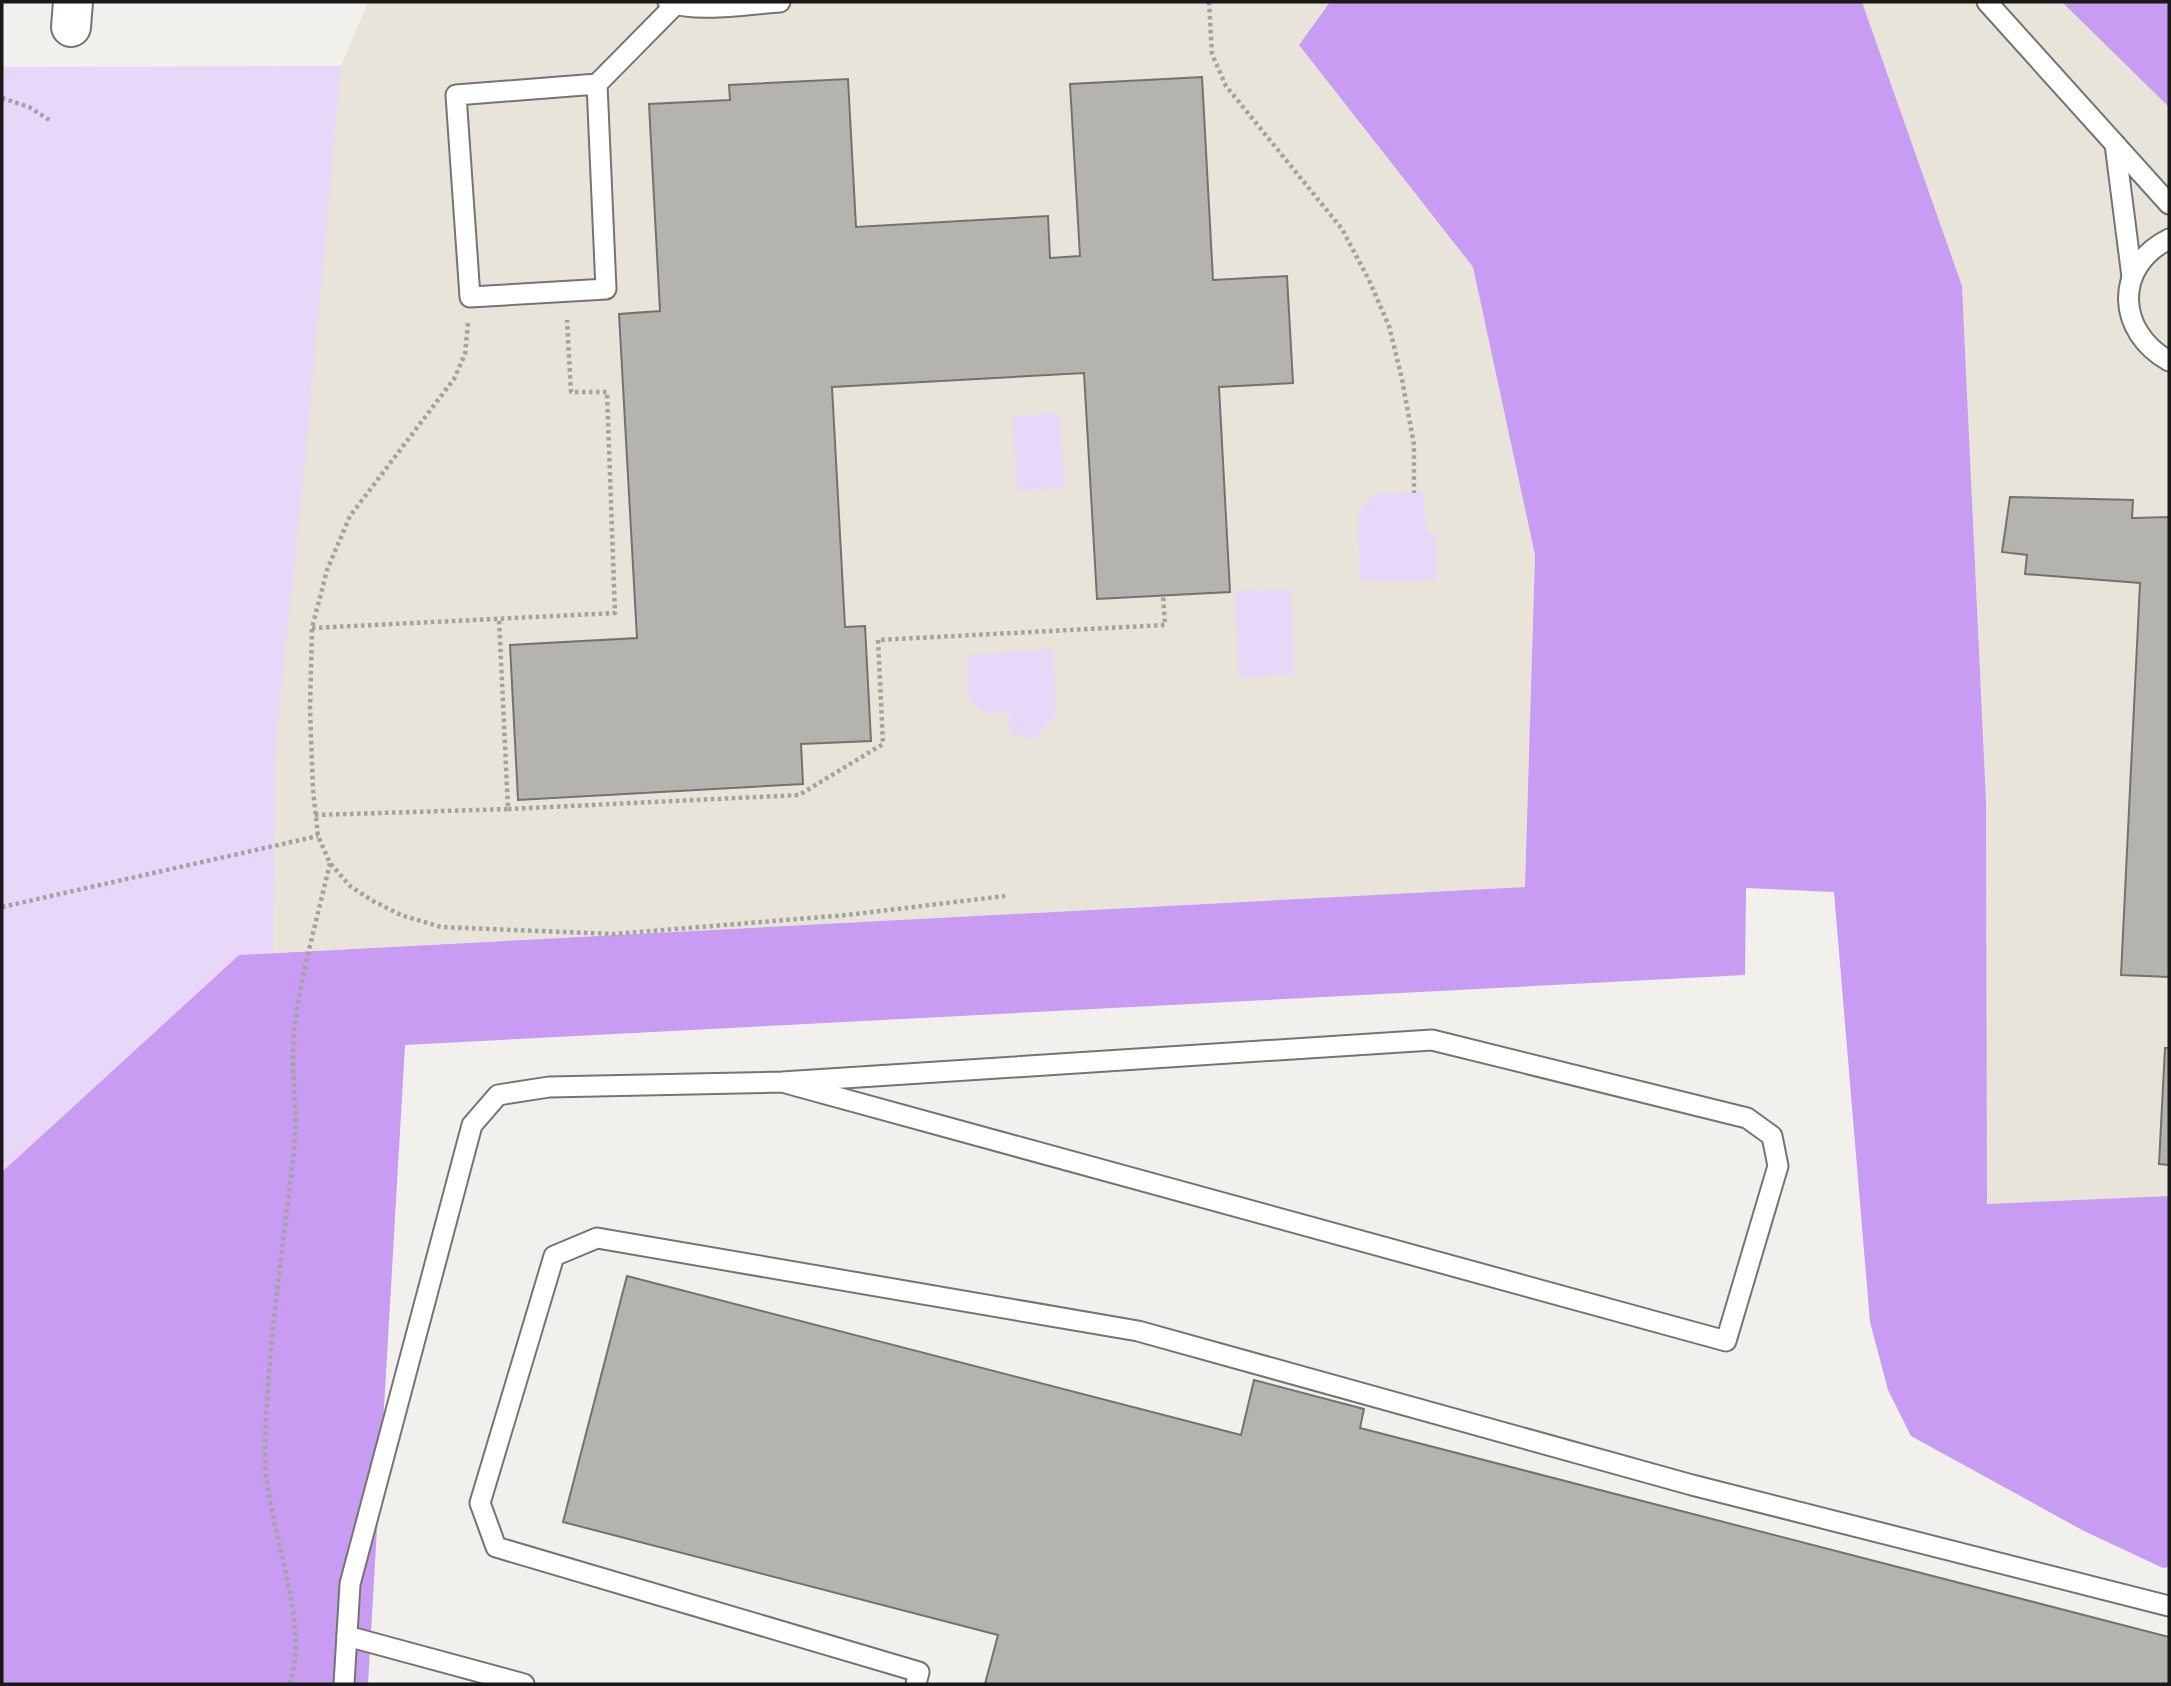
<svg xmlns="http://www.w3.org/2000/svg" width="2171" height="1686" viewBox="0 0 2171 1686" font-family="Manrope,sans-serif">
<rect width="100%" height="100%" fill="#f1f0ed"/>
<g fill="#e8e4da">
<path d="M368 2H1330L1299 45 1473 267 1535 555 1525 887 273 953 276 738 341 66Z"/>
<path d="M1862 2H2062L2169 107V1196L1987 1204 1986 801 1962 286Z"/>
</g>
<g fill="#e7d7f9">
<path d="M341 66 305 461 276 738 273 953 239 955 2 1172V67Z"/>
<path d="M1059 413 1065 488 1018 491 1012 417Z"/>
<path d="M1423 492 1426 532 1436 534V580L1360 581 1358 513 1373 494Z"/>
<path d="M1291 589 1294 674 1239 677 1235 591Z"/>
<path d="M1053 649 1056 714 1034 738H1021L1010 730 1009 712 987 714 969 700 967 655Z"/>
</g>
<g fill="#c79cf2">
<path d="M1330 2H1862L1962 286 1986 801 1987 1204 2169 1196V1567L2163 1568 2084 1531 1911 1436 1888 1390 1870 1322 1834 892 1746 888 1745 975 405 1045 368 1684H2V1172L239 955 1525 887 1535 555 1473 267 1299 45Z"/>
<path d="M2062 2H2169V107Z"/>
</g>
<g fill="#b4b3b0" stroke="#73726f" stroke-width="2">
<path d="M1202 77 1213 280 1287 276 1293 383 1219 387 1230 592 1097 599 1084 373 832 387 845 627 865 626 871 741 801 744 803 784 518 800 510 645 637 638 619 314 660 311 649 104 730 100 729 85 848 79 856 227 1048 216 1050 258 1080 256 1070 84Z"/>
<path d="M2010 497 2133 500 2132 518 2169 517V977L2121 975 2140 583 2025 574 2027 555 2002 552Z"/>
<path d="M2165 1048H2169V1165L2159 1164Z"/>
<path d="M627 1276 1241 1435 1254 1380 1364 1409 1360 1428 2169 1637V1684H985L998 1635 563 1522Z"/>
</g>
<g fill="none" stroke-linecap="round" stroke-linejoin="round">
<defs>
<g id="service">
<path d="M668 2C698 13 748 4 780 2"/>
<path d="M1987 2 2169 204"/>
<path d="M597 84 456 95 470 297 606 289 597 84 675 5"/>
<path d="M2115 144 2132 277"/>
<path d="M2169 239C2113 267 2117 332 2169 361"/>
<path d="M347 1636 524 1684"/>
<path d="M344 1684 350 1584 472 1125 498 1095 549 1087 782 1082 1432 1040 1747 1118 1772 1136 1778 1166 1726 1341 782 1082"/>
<path d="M916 1684 919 1672 496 1547 480 1503 554 1256 597 1238 1138 1331 1692 1485 2169 1606"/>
</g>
<path id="minor" d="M71 27 73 2"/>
</defs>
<use href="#service" stroke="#757472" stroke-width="23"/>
<use href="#minor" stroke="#757472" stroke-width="42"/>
<g stroke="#a3a29f" stroke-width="4.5" stroke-dasharray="3.5 3.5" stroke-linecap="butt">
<path d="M1209 2 1212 54 1226 86 1342 229 1369 280 1389 326 1402 379 1414 445V493"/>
<path d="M2 98 29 107 51 121"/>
<path d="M468 323 465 354 454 379 350 516 327 570 312 628 310 709 313 790 318 836 330 863 350 886 373 901 401 915 441 927 614 934 847 915 1005 896"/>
<path d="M312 628 615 613 607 392H571L567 320"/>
<path d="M508 809 799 795 883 744 878 640 1165 625 1163 595"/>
<path d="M315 815 508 809 499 618"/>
<path d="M2 907 318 836"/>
<path d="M290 1684C311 1615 264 1524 265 1450 267 1349 283 1250 294 1150 299 1108 289 1065 295 1023 302 971 318 915 330 863"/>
</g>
<use href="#service" stroke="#fff" stroke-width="19"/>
<use href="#minor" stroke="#fff" stroke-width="38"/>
</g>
<rect width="2171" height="1686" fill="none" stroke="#1a1918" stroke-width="7"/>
</svg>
